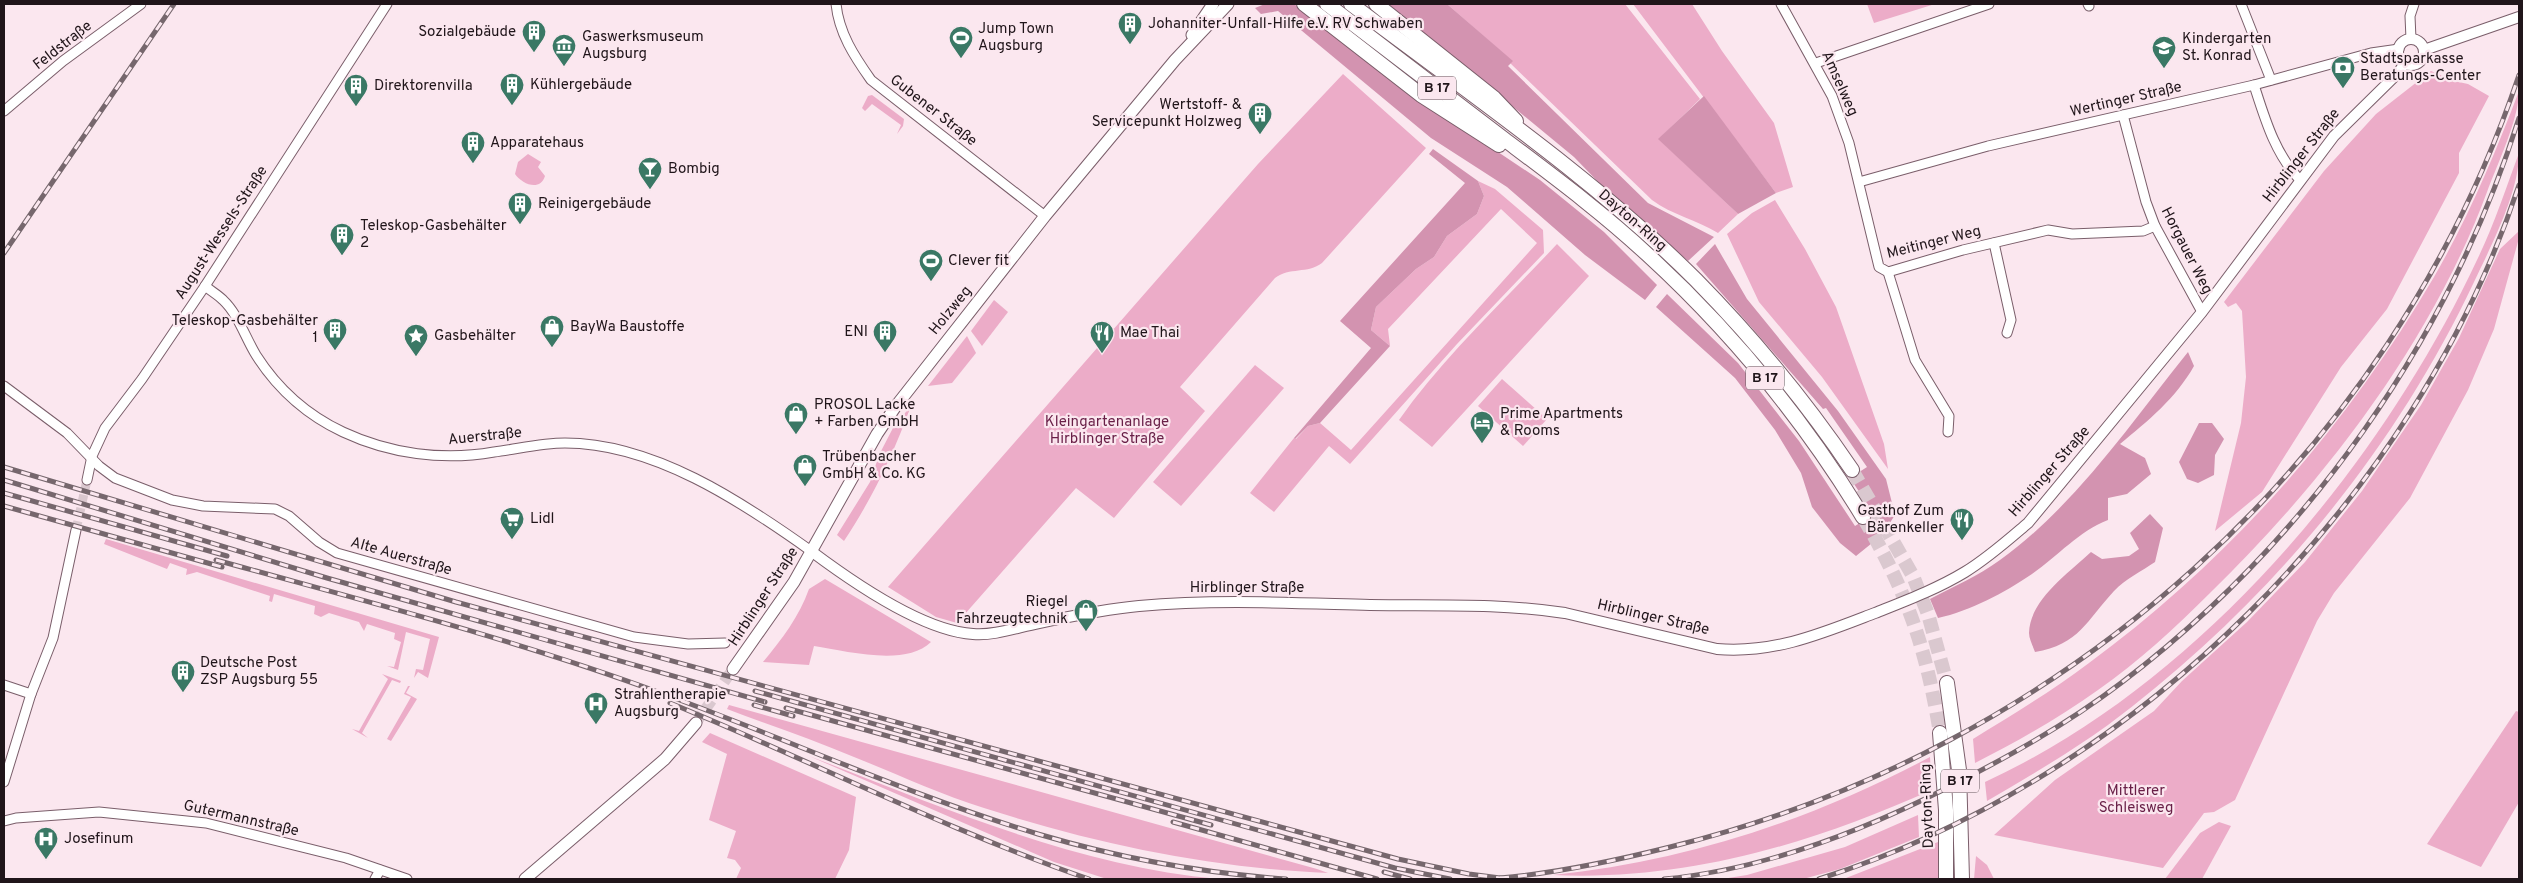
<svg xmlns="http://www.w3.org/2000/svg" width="2523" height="883" viewBox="0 0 2523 883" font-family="Overpass,sans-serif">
<rect width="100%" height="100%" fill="#fbe7ef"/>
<g fill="#ecacc8">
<path d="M1447 4H1625L1700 99 1659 139 1738 214 1718 233C1697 220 1672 215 1652 200L1510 63 1512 61Z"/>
<path d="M1633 4H1692L1722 51 1774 123 1793 187 1776 193Z"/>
<path d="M1867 4H1935L1874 23Z"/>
<path d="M2431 71 2454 81 2468 84 2489 96 2459 153V173L2387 309 2341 367 2262 492 2215 531 2241 423 2246 377 2242 311 2236 303 2228 307 2224 302 2324 171 2376 114Z"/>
<path d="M1343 74 1426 148 1322 263C1308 274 1289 267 1275 278L1180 387 1205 411 1114 518 1076 488 957 623 936 617 888 587 1258 164Z"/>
<path d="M2519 91C2519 119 2497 165 2487 192 2431 343 2324 482 2210 593 2175 628 2138 662 2098 690 2060 717 2017 742 1975 763L1973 739C2012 715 2052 691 2089 663 2230 559 2346 428 2434 277 2468 218 2495 154 2519 91Z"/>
<path d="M872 95 904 119 903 126 897 134 901 125 872 104 865 111 862 108 868 96Z"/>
<path d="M2519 153C2519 193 2491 246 2474 282 2391 458 2263 609 2108 725 2069 753 2028 777 1987 801L1985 782C2198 684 2379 469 2477 260 2494 225 2506 188 2519 153Z"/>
<path d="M528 154 541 162 538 167 545 176C540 192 522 184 515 174L518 162Z"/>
<path d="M1478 181 1495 189 1543 230 1544 253 1457 344 1350 464 1329 446 1274 512 1250 493 1294 438 1296 439 1308 426 1320 423 1351 450 1537 243 1501 209 1388 329 1390 346 1371 330 1376 307 1416 269 1434 257 1447 236 1477 214 1484 196Z"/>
<path d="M1775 200 1805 249 1836 307 1884 444 1888 469 1822 377 1759 302 1727 234 1752 213Z"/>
<path d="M2519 231V238L2494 329 2468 390 2410 498 2334 593 2317 621 2235 800 2214 812 2204 813 2163 868 1994 835 2055 780 2154 711 2182 681 2247 622 2305 562 2362 491 2421 405 2459 338 2500 249Z"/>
<path d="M1557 244 1589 276 1432 447 1399 420C1444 356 1504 301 1557 244Z"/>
<path d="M994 300 1008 312 982 346 971 331Z"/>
<path d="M967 336 976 353 952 383 928 386Z"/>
<path d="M1255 365 1284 388 1181 506 1153 482Z"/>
<path d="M1502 379 1547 419 1523 446 1478 406Z"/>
<path d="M911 406C893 455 873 497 844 541L837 535 870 482 879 455 894 426Z"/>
<path d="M106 539 439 637 428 678 418 672 414 678 416 669 423 670 430 639 406 632 398 670 387 666 394 667 401 642 394 639 395 633 367 624 364 631 359 622 329 613 321 617 314 614 315 606 274 594 272 602 269 601 270 596 197 572 186 575 187 569 170 563 167 569 104 544Z"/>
<path d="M825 579 931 642C906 667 846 651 814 646L809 665 763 662C782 639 799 617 809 589Z"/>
<path d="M382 674 401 681 400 683 392 680 362 733 368 738 352 729 359 731 388 679Z"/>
<path d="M408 686H410L406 693 417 699 391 741 387 739 411 697 404 694Z"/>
<path d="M729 705 1317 869 1328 873C1210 868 1096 844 984 808 939 794 897 774 854 757 812 739 769 725 727 709Z"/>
<path d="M2516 711 2519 712V802L2481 867 2427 844Z"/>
<path d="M710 733 856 797 849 850 835 879H736L741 868 735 860 727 858 736 831 709 820 727 754 702 742Z"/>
<path d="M809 756C942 807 1076 866 1219 879H1107L1054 862Z"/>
<path d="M1930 757 1932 790C1810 844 1688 881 1553 875 1684 862 1814 819 1930 757Z"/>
<path d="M1918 815 1919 837 1840 869 1803 879H1722L1747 875 1845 847Z"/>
<path d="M2219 822 2231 826 2202 879H2165L2200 833Z"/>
<path d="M1938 842V879H1843L1846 878Z"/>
<path d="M1976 856 1987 865 1994 879H1974Z"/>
</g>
<g fill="#d393b0">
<path d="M1265 4H1294L1398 85 1540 180 1604 232 1657 285 1645 300 1585 255 1507 187 1431 138 1278 11 1261 14 1255 8Z"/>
<path d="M1388 4H1447L1513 61 1508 66 1648 203 1714 237 1688 261 1606 190 1574 157Z"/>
<path d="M1704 96 1776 193 1738 214 1658 139Z"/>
<path d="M1433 149 1478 181 1484 196 1477 214 1447 236 1434 257 1416 269 1376 307 1371 330 1390 346 1320 423 1308 426 1295 439 1294 438 1371 348 1340 321 1465 183 1429 154Z"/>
<path d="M1715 244 1747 299 1838 411 1886 479 1895 515 1882 535 1856 556 1840 543 1812 507 1801 473 1775 430 1735 378 1656 307 1667 294 1738 363 1799 441 1855 526 1874 514 1850 478 1867 467 1826 408 1823 409 1696 264Z"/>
<path d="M2188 352 2194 366C2176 398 2148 421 2120 444L2145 458 2151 474 2127 494 2108 498V520C2079 531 2058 556 2032 574 2004 593 1970 611 1938 618L1930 599C1953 587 1978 576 2000 560 2074 507 2131 423 2188 352Z"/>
<path d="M2199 423H2212L2224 439 2215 455 2214 475 2198 483 2187 479 2179 462Z"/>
<path d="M2150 514 2163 528 2155 562C2142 571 2125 579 2114 591 2087 620 2079 645 2035 652 2033 646 2029 639 2029 633 2030 599 2069 573 2091 552L2102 559 2129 556 2139 549 2130 533Z"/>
</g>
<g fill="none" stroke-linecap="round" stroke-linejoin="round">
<path stroke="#dac8cf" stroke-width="9" stroke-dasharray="9 4.5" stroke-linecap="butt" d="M76 530 87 480"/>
<path stroke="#dac8cf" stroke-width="11" stroke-dasharray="11 5.5" stroke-linecap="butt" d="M696 723 733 669"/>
<g stroke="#dac8cf" stroke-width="14" stroke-dasharray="14 7" stroke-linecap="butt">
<path d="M1852 470 1913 576 1928 614 1947 683"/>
<path d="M1863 517C1907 592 1926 647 1940 733"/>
</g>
<defs>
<g id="minor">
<path d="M836 4C839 33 854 56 871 80L1045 216"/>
<path d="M1781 4 1832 96 1849 143 1879 267 1888 272 1963 250 2048 230 2072 234 2143 231 2155 226"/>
<path d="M2088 4 2089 6"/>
<path d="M2241 4 2271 80"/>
<path d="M2411 39 2410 16 2414 4"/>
<path d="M1816 63 1989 4"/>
<path d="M2254 85C2265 119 2275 154 2300 180"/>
<path d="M4 111 63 61 141 4"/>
<path d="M2123 115 2146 202 2155 226 2202 312"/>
<path d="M1859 182 1988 146 2254 85 2371 53 2399 49"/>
<path d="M1994 243 2011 320 2007 333"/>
<path d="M1888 272 1915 360 1949 416 1948 432"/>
<path d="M205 286C211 291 218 295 223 300 238 314 245 337 256 355 277 388 307 415 343 432 390 454 443 461 494 452 518 449 541 443 565 443 653 443 741 501 811 551"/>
<path d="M4 386 67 433 99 466 115 478 172 500 203 506 275 509 289 516 319 542 337 553 634 637 688 644 725 643"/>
<path d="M87 480 92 456 105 428 142 379 205 286 387 4"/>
<path d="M4 685 31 694"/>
<path d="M4 782 31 694 53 638 76 530"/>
<path d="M4 821 16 818 99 812 206 823 346 858 407 879"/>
<path d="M375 879 380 870"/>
</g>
<g id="tertiary">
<circle cx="2411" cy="52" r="13"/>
<path d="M2424 50 2519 17"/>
<path d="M811 551C851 581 923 631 973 634 994 636 1018 627 1039 623 1072 616 1105 609 1139 606 1216 599 1293 603 1370 605 1435 606 1500 603 1565 613L1717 649C1774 654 1823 633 1875 613 1905 601 1937 589 1965 572 1988 558 2008 540 2028 523L2202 312 2334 136 2398 73 2405 63"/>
</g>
<g id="secondary">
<path d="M1192 35 1213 4"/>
<path d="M733 669 794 582 877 434 896 406 1045 216 1175 60 1228 4"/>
<path d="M525 879 665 759 696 723"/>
</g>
<g id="trunk">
<path d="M1304 4 1421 95 1499 145"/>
<path d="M1327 4C1386 49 1445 94 1504 139 1553 176 1603 213 1648 255 1732 332 1804 420 1863 517"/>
<path d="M1351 4C1466 91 1594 178 1696 280 1754 339 1806 402 1852 470"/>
<path d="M1376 4 1494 98 1516 121"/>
<path d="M1947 683 1959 770 1962 879"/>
<path d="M1940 733 1946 810V879"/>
</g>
</defs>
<use href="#minor" stroke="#7a5e6a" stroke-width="11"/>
<use href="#tertiary" stroke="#7a5e6a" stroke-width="12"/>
<use href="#secondary" stroke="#7a5e6a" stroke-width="13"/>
<use href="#trunk" stroke="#7a5e6a" stroke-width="16"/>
<use href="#minor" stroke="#fff" stroke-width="9"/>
<use href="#tertiary" stroke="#fff" stroke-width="10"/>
<use href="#secondary" stroke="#fff" stroke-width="11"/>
<use href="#trunk" stroke="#fff" stroke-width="14"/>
<defs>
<g id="rail">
<path d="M4 253 174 4"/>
<path d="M4 467 456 602 1398 859 1469 874 1508 879"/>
<path d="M4 480 327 578 765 702"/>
<path d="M4 493 227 556"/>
<path d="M4 506 222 567"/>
<path d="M216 560C364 601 514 639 658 692 785 738 908 795 1038 834 1119 858 1202 873 1286 879"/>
<path d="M755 691 1395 868 1450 879"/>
<path d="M670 703C810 760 946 830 1089 879"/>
<path d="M754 705 793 716"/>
<path d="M786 708 1211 825"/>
<path d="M1173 822 1377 879"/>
<path d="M1384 872 1410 879"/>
<path d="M1500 878C1558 873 1614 861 1670 847 2062 751 2390 460 2519 75"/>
<path d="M1664 879C1762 870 1858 833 1945 789 2006 758 2066 725 2121 683 2307 542 2449 340 2519 118"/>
<path d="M1819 879C2136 779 2415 500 2519 185"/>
</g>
</defs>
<use href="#rail" stroke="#76676d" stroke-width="5"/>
<use href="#rail" stroke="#fbe7ef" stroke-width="3" stroke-dasharray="9" stroke-linecap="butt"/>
</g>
<defs>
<symbol id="building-pin" viewBox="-11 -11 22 30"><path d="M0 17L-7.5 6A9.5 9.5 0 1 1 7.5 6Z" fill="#3a7865" stroke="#fbe7ef"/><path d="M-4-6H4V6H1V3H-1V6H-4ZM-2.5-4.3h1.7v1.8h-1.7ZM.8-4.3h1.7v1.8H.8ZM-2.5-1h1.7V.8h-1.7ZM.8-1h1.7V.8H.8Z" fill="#fff"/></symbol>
<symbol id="stadium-pin" viewBox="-11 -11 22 30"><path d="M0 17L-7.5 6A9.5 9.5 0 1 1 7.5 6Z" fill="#3a7865" stroke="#fbe7ef"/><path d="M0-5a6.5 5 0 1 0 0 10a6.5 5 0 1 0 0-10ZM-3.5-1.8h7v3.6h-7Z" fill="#fff"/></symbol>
<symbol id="museum-pin" viewBox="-11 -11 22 30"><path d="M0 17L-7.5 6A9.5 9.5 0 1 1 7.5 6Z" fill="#3a7865" stroke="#fbe7ef"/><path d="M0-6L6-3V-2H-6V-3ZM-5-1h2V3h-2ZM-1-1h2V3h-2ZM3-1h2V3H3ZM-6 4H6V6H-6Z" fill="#fff"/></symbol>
<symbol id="school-pin" viewBox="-11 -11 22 30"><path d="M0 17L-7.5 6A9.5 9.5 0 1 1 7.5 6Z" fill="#3a7865" stroke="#fbe7ef"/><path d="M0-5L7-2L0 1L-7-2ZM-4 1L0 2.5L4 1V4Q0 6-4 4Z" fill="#fff"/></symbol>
<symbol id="bank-pin" viewBox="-11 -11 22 30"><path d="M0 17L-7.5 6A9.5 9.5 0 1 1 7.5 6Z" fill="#3a7865" stroke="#fbe7ef"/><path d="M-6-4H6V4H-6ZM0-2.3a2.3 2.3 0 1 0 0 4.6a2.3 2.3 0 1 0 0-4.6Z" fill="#fff"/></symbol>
<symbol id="bar-pin" viewBox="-11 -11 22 30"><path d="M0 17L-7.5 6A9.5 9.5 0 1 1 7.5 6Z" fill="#3a7865" stroke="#fbe7ef"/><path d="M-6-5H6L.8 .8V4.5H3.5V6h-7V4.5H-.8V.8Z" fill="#fff"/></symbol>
<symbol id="shop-pin" viewBox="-11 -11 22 30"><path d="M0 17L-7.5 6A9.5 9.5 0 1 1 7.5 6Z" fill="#3a7865" stroke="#fbe7ef"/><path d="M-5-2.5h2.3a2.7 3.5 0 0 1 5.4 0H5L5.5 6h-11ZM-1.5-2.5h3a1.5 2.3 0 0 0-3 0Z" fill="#fff"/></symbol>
<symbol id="restaurant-pin" viewBox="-11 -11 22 30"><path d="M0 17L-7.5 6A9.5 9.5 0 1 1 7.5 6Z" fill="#3a7865" stroke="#fbe7ef"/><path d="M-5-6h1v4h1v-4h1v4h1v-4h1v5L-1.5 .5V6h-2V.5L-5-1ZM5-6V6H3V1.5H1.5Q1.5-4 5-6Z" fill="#fff"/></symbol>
<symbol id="sight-pin" viewBox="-11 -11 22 30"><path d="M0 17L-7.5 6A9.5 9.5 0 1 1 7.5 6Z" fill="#3a7865" stroke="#fbe7ef"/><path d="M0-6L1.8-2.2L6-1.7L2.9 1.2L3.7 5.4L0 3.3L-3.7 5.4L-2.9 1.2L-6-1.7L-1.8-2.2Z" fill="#fff"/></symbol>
<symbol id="hotel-pin" viewBox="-11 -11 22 30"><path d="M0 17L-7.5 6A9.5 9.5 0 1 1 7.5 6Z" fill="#3a7865" stroke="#fbe7ef"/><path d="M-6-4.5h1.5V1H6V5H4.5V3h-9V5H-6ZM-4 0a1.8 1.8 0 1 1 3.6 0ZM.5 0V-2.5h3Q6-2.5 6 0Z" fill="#fff"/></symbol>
<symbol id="supermarket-pin" viewBox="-11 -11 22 30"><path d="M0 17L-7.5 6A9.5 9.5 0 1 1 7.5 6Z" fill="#3a7865" stroke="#fbe7ef"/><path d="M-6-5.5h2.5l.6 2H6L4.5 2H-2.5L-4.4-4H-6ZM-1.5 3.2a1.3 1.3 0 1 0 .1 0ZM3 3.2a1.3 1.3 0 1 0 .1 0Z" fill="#fff"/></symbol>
<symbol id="hospital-pin" viewBox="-11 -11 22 30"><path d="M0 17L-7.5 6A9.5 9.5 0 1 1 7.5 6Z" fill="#3a7865" stroke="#fbe7ef"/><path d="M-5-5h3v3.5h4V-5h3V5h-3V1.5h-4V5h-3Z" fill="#fff"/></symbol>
</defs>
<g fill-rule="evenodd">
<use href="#building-pin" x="1116" y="10" width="28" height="38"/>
<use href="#building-pin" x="520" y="18" width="28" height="38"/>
<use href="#stadium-pin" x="947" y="24" width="28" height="38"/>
<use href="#museum-pin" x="550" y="32" width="28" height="38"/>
<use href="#school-pin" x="2150" y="34" width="28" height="38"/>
<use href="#bank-pin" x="2329" y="54" width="28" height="38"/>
<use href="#building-pin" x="498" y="71" width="28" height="38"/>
<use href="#building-pin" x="342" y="72" width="28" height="38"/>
<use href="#building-pin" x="1246" y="100" width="28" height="38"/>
<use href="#building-pin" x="459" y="129" width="28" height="38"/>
<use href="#bar-pin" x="636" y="155" width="28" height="38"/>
<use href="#building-pin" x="506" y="190" width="28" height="38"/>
<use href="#building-pin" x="328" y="221" width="28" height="38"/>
<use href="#stadium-pin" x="917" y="247" width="28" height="38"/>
<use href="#shop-pin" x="538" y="313" width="28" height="38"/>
<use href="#building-pin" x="321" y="316" width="28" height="38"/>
<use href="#building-pin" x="871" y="318" width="28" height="38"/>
<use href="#restaurant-pin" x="1088" y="319" width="28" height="38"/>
<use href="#sight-pin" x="402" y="322" width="28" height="38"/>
<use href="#shop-pin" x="782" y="400" width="28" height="38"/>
<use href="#hotel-pin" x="1468" y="409" width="28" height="38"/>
<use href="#shop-pin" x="791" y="452" width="28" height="38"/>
<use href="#supermarket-pin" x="498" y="505" width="28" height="38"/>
<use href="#restaurant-pin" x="1948" y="506" width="28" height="38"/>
<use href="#shop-pin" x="1072" y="597" width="28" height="38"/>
<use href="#building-pin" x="169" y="658" width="28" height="38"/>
<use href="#hospital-pin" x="582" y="690" width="28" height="38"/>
<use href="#hospital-pin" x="32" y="825" width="28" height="38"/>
</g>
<g text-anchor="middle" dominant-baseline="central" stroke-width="4.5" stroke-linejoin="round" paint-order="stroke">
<g fill="#fbe7ef" stroke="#62545a" stroke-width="1">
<rect x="1418" y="76.5" width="38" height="23" rx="4"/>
<rect x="1746" y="366.5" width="38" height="23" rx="4"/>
<rect x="1941" y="769.5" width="38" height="23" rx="4"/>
</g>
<g font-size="14" font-weight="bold" fill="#20151a">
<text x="1437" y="88">B 17</text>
<text x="1765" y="378">B 17</text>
<text x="1960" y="781">B 17</text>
</g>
<g font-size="15" fill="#20151a" stroke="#fbe7ef" text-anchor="start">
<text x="1148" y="24">Johanniter-Unfall-Hilfe e.V. RV Schwaben</text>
<text x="978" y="29">Jump Town<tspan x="978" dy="17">Augsburg</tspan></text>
<text x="516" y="32" text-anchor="end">Sozialgebäude</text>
<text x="582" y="37">Gaswerksmuseum<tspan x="582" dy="17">Augsburg</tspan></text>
<text x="2182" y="39">Kindergarten<tspan x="2182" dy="17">St. Konrad</tspan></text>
<text x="2360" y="59">Stadtsparkasse<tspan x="2360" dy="17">Beratungs-Center</tspan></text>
<text x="530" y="85">Kühlergebäude</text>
<text x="374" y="86">Direktorenvilla</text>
<text x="1242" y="105" text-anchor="end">Wertstoff- &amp;<tspan x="1242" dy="17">Servicepunkt Holzweg</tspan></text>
<text x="490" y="143">Apparatehaus</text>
<text x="668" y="169">Bombig</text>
<text x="538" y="204">Reinigergebäude</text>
<text x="360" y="226">Teleskop-Gasbehälter<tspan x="360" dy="17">2</tspan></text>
<text x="948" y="261">Clever fit</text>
<text x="318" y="321" text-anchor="end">Teleskop-Gasbehälter<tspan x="318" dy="17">1</tspan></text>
<text x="570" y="327">BayWa Baustoffe</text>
<text x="868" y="332" text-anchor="end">ENI</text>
<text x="1120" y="333">Mae Thai</text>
<text x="434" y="336">Gasbehälter</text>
<text x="814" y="405">PROSOL Lacke<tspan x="814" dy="17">+ Farben GmbH</tspan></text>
<text x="1500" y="414">Prime Apartments<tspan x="1500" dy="17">&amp; Rooms</tspan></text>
<text x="822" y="457">Trübenbacher<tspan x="822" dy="17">GmbH &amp; Co. KG</tspan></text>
<text x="1944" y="511" text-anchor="end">Gasthof Zum<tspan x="1944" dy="17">Bärenkeller</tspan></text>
<text x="530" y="519">Lidl</text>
<text x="1068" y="602" text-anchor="end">Riegel<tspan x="1068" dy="17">Fahrzeugtechnik</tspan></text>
<text x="200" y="663">Deutsche Post<tspan x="200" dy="17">ZSP Augsburg 55</tspan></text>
<text x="614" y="695">Strahlentherapie<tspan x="614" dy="17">Augsburg</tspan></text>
<text x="64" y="839">Josefinum</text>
</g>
<g font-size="15" fill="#20151a" stroke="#fbe7ef">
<text transform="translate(63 46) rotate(-38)">Feldstraße</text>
<text transform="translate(1839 84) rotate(66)">Amselweg</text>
<text transform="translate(2126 100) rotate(-13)">Wertinger Straße</text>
<text transform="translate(933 111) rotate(38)">Gubener Straße</text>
<text transform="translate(2302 156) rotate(-52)">Hirblinger Straße</text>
<text transform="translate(1632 221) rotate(41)">Dayton-Ring</text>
<text transform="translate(222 233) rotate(-57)">August-Wessels-Straße</text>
<text transform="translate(1934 243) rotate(-14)">Meitinger Weg</text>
<text transform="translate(2186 251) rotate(63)">Horgauer Weg</text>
<text transform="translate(951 311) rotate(-51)">Holzweg</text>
<text transform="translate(485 437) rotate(-6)">Auerstraße</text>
<text transform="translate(2050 472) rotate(-49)">Hirblinger Straße</text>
<text transform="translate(401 557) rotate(16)">Alte Auerstraße</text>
<text x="1247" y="588">Hirblinger Straße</text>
<text transform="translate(764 597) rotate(-57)">Hirblinger Straße</text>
<text transform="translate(1653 618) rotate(13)">Hirblinger Straße</text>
<text transform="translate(1928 806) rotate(-92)">Dayton-Ring</text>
<text transform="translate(241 819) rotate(13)">Gutermannstraße</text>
</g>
<g font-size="15" fill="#691f47" stroke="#fbe7ef">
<text x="1107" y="422">Kleingartenanlage<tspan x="1107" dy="17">Hirblinger Straße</tspan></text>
<text x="2136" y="791">Mittlerer<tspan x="2136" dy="17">Schleisweg</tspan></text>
</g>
</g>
<rect width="2523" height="883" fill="none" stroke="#20151a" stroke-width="10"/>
</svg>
